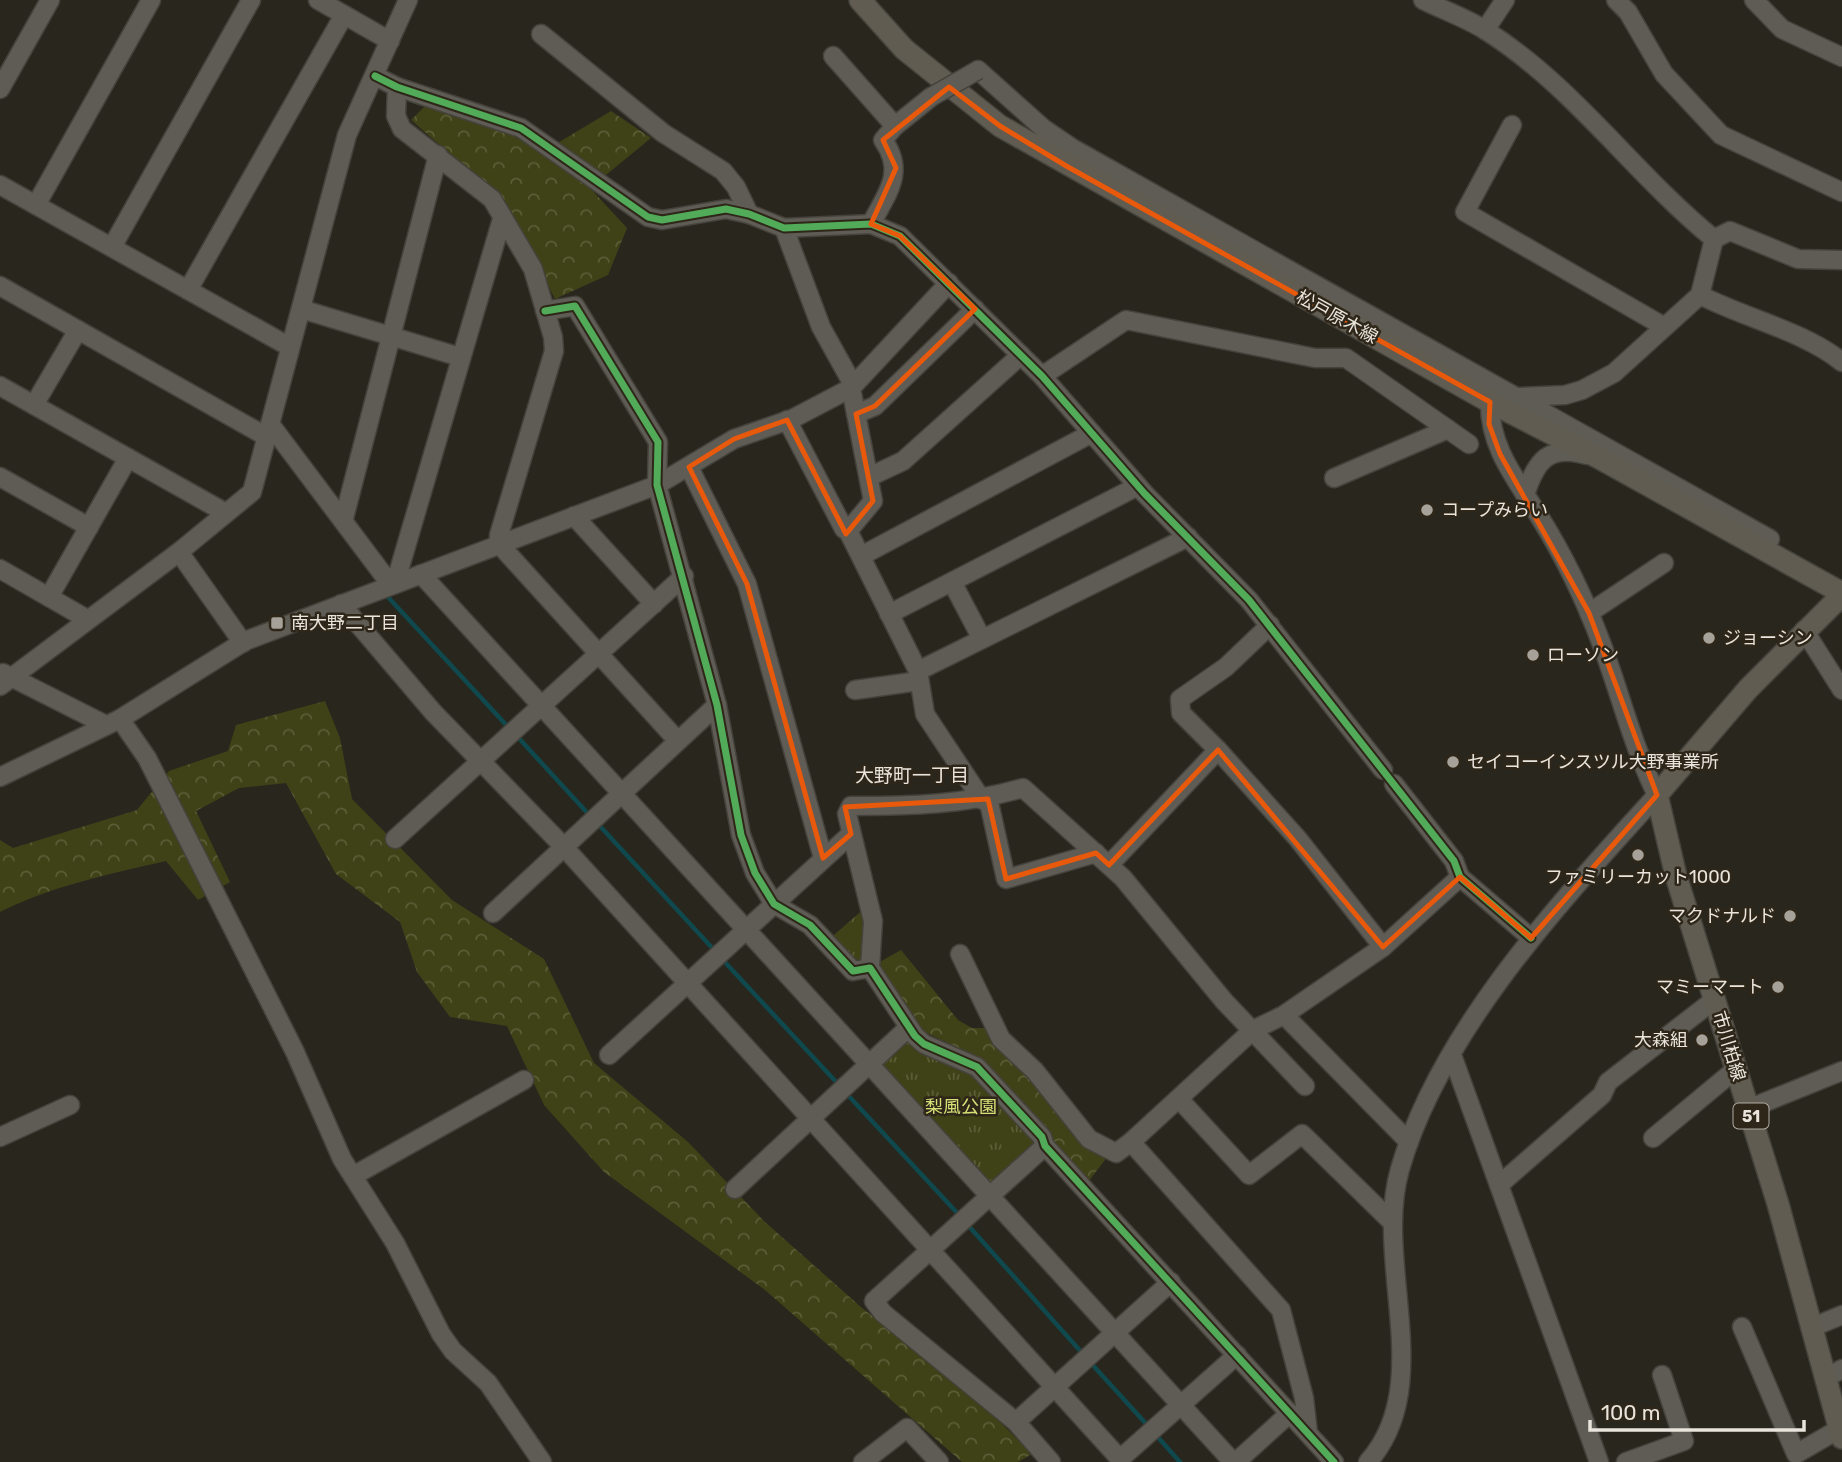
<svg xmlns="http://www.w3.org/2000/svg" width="1842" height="1462" viewBox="0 0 1842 1462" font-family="Rubik,'Noto Sans JP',sans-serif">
<defs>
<pattern id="grass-tufts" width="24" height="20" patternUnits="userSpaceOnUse" patternTransform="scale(1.75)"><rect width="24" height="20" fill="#3f4216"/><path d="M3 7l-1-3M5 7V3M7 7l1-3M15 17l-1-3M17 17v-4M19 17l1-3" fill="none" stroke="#5b5d37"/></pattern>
<pattern id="forest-crowns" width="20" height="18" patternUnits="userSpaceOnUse" patternTransform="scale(1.75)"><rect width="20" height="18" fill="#3f4216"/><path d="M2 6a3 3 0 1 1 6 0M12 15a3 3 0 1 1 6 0" fill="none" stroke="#5b5d37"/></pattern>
</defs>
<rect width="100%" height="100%" fill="#29261e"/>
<g fill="url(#grass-tufts)">
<path d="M866 907 867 965 854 967 827 941Z"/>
<path d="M908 1039 973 1074 1035 1140 1036 1146 993 1184H989L880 1066Z"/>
</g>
<g fill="url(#forest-crowns)">
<path d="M425 106 506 131 541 153 611 111 651 138 590 188 627 228 608 275 555 299 521 231 480 180 411 120Z"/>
<path d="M325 701 340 738 352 799 452 900 544 959 594 1063 688 1142 765 1222 861 1307 986 1408 1032 1454 1018 1462H962L765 1290 604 1172 544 1105 507 1026 450 1017 417 972 400 922 336 874 286 783 239 788 196 811 230 882 198 900 166 861C110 874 51 886 0 912V840L13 848 137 810 169 771 228 751 236 725Z"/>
<path d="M901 950 958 1020 972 1028H985L1104 1154 1105 1160 1088 1182 983 1060 921 1030 878 963Z"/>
</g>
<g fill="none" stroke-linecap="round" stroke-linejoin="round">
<g stroke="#0f494d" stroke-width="4.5">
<path d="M387 596 509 728"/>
<path d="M515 734 592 818"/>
<path d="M598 824 715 951"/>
<path d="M721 958 839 1085"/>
<path d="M845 1092 960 1216"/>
<path d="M966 1223 1083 1354"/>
<path d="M1089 1361 1149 1427"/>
<path d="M1155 1434 1180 1462"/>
</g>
<defs>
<g id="minor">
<path d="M318 0 390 41"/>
<path d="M1423 0C1443 10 1466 18 1485 30 1573 85 1634 174 1714 239"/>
<path d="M1616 0 1628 12 1664 74 1721 135 1842 192"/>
<path d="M1754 0 1782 29 1842 57"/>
<path d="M1485 30 1505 0"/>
<path d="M541 34 663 133 723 171 736 187 749 214"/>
<path d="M833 56 895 126"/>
<path d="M978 70 1044 129 1072 148 1289 270"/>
<path d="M375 76 397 87 521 128 648 217 662 220 726 209 749 214 784 228 871 224 900 236 1042 376 1144 493 1249 600 1383 770"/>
<path d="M397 87 396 116 402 129 492 199 533 269 553 337 554 351 499 535V544L677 740"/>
<path d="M0 89 50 0"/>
<path d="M1512 125 1465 212 1663 326"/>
<path d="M0 185 290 347"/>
<path d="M36 205 151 0"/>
<path d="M871 224C887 193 906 172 883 140L895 126 931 97"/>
<path d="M112 247 251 0"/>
<path d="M949 283 851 388 873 501 848 531 918 671 925 714 982 800"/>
<path d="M1280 285 1289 270 1770 539"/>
<path d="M0 286 267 437"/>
<path d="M188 290 344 15"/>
<path d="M1700 295C1744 318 1804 331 1842 362"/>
<path d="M301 309 460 357"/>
<path d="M545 311 575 306 658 442 657 485 717 705 741 835 755 873 774 904 810 925 853 971 870 968 915 1036 924 1044 977 1067 1042 1137 1045 1146 1334 1462"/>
<path d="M1042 376 1126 320 1315 358H1346L1469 444"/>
<path d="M0 386 226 513"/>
<path d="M1519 397 1565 395 1582 390 1614 373 1700 295 1714 239 1730 231 1798 259 1842 260"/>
<path d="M34 405 78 330"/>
<path d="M856 414 875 406 975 309"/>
<path d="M787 420 844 529 848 531"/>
<path d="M270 424 391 585"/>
<path d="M689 467 747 584 823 858"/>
<path d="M0 477 89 527"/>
<path d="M869 477 903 461 1021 355"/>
<path d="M1334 478 1448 429"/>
<path d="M1525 495C1536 460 1549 444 1587 455"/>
<path d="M574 516 654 604"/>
<path d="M344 518 438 155"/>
<path d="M179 552 243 643"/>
<path d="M861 556 1092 433"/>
<path d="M0 569 87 619"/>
<path d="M421 574 1233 1462"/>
<path d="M952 582 982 639"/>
<path d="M395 584 502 219"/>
<path d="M49 597 128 458"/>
<path d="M341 604 433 712 563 846 1120 1459 1237 1355"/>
<path d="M1589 613 1664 563"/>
<path d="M889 614 1138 486"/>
<path d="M1804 630 1842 690"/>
<path d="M918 671 1188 537"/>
<path d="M3 673 106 725"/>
<path d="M0 686 179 552 252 492 347 135 408 0"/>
<path d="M855 690 919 681"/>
<path d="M120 719 147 758 196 855 295 1052 342 1159 395 1243 441 1334 453 1351 488 1383 542 1462"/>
<path d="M1218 750 1181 713 1180 699 1226 667 1270 625"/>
<path d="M0 777 120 719 245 641 657 485 734 439 792 419 851 388V381L821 327 784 228"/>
<path d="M1394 784 1454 861 1460 877 1531 938"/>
<path d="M988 798 1006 879 1096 853"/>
<path d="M395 839 684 576"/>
<path d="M1109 865 1218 750 1298 839 1383 947"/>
<path d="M493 913 717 705"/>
<path d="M960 954 1001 1039 1035 1071 1089 1139 1116 1153 1131 1142"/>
<path d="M870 968 873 921 847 814 851 806C910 806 965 805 1023 788L1123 878 1224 1001 1305 1086"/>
<path d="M1284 1015 1409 1142"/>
<path d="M609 1055 851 834"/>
<path d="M1452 1055 1599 1462"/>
<path d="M1179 1099 1249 1175 1302 1134 1392 1222"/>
<path d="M1748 1109 1842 1071"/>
<path d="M0 1137 70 1105"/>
<path d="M1653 1138 1736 1069"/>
<path d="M1045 1146 874 1301 883 1313 1016 1422 1051 1462"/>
<path d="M353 1176 524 1080"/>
<path d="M1499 1185 1602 1095 1608 1082 1714 1000"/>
<path d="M735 1189 908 1028"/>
<path d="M1742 1327 1796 1454 1839 1429"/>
<path d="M1813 1327 1842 1315"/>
<path d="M1826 1378 1842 1369"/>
<path d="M1016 1422 1171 1282"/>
<path d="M1308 1433 1304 1398 1281 1310 1131 1142 1253 1030 1284 1015 1383 947 1460 877"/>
<path d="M863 1462 907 1428 939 1462"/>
<path d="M1236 1462 1290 1413"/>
<path d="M1368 1462C1437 1385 1373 1261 1400 1169 1440 1030 1562 900 1657 795 1633 747 1621 696 1602 645 1586 602 1564 556 1539 516 1516 479 1489 447 1490 402"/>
<path d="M1626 1462 1684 1441 1662 1375"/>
</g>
<g id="major">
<path d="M860 0 904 49 1000 126 1490 402 1601 459 1842 593"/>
<path d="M1842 595 1748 689 1657 795 1676 876 1778 1204 1842 1438"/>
</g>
</defs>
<use href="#minor" stroke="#44423b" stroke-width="21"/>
<use href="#major" stroke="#44423b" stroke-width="24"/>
<use href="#minor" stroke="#5f5c55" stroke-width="18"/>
<use href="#major" stroke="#605c51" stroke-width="21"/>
<defs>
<path id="minor-bridge" d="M931 97 978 70"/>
</defs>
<use href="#minor-bridge" stroke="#44423b" stroke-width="21" stroke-linecap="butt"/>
<use href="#minor-bridge" stroke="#5f5c55" stroke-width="18"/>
<defs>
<g id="cycleway">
<path d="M375 76 397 87 521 128 648 217 662 220 726 209 749 214 784 228 871 224 900 236 1042 376 1144 493 1249 600 1454 861 1460 877 1531 938"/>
<path d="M545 311 575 306 658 442 657 485 717 705 741 835 755 873 774 904 810 925 853 971 870 968 915 1036 924 1044 977 1067 1042 1137 1045 1146 1334 1462"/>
</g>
</defs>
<use href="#cycleway" stroke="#2e2719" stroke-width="11"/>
<use href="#cycleway" stroke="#51ab58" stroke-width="7"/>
</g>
<path fill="none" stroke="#e8590c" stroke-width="5" stroke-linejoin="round" d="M949 87 1000 126 1068 167 1490 402 1489 424 1500 454 1589 613 1657 795 1531 938 1460 877 1383 947 1218 750 1109 865 1096 853 1006 879 988 799 845 807 851 834 823 858 747 584 689 467 734 439 787 420 846 534 873 501 856 414 875 406 975 309 900 236 871 224 896 168 883 140Z"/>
<g fill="#a6a29a" stroke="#2e2719" stroke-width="2.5">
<circle cx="1427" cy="510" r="7"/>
<rect x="270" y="616" width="14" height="14" rx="3.5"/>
<circle cx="1709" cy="638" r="7"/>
<circle cx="1533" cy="655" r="7"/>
<circle cx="1453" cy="762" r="7"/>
<circle cx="1638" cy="855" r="7"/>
<circle cx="1790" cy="916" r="7"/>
<circle cx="1778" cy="987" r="7"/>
<circle cx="1702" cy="1040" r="7"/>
</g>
<g text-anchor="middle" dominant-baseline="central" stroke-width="5" stroke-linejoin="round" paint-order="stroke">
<rect fill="#2e2719" stroke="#b1aba2" stroke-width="2" x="1733.5" y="1103.5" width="35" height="25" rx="5"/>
<g font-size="16" font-weight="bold" fill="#e9e4dc">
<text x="1751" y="1116">51</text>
</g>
<g font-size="18" fill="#e9e4dc" stroke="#2e2719">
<text transform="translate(1337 317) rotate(29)">松戸原木線</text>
<text transform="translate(1729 1046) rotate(73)">市川柏線</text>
</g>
<g font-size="18" fill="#e9e4dc" stroke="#2e2719" text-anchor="start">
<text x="1441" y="510">コープみらい</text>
<text x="291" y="623">南大野二丁目</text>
<text x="1723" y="638">ジョーシン</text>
<text x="1547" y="655">ローソン</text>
<text x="1467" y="762">セイコーインスツル大野事業所</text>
<text x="1638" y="877" text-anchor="middle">ファミリーカット1000</text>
<text x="1776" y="916" text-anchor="end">マクドナルド</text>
<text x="1764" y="987" text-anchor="end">マミーマート</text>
<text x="1688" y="1040" text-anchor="end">大森組</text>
</g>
<g font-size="18" fill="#d5e176" stroke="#2e2719">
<text x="961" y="1107">梨風公園</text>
</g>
<g font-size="19" fill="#e9e4dc" stroke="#2e2719">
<text x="912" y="775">大野町一丁目</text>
</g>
</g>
<path d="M1590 1420v10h214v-10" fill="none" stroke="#e9e4dc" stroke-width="3.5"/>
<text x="1601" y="1420" font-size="21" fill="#e9e4dc" stroke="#2e2719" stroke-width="5" paint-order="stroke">100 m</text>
</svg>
